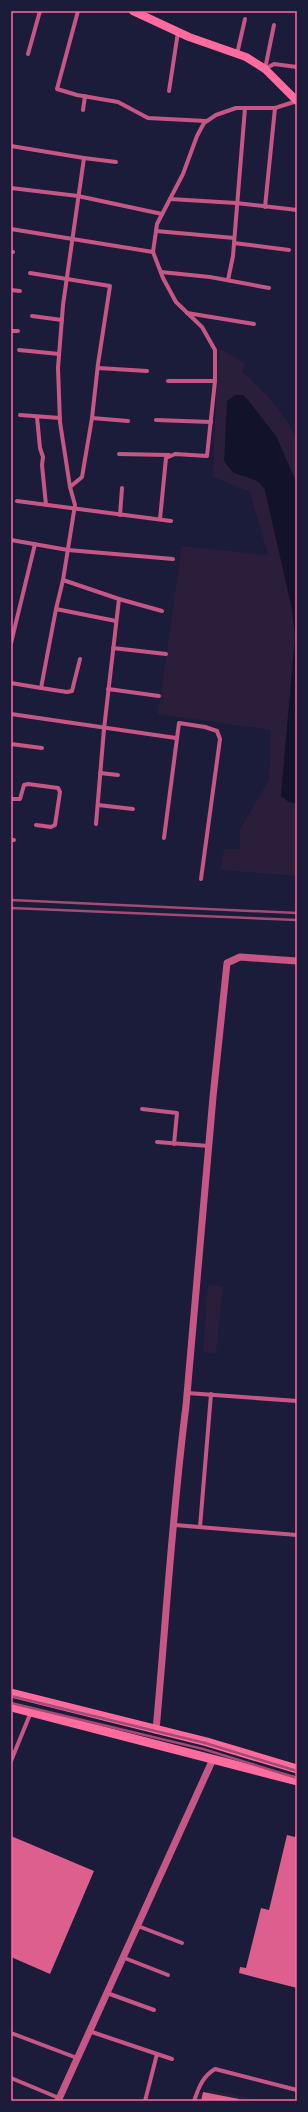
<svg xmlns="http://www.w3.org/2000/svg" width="308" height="2112" viewBox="0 0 308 2112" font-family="'PT Sans Narrow',sans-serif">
<rect width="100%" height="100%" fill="#1b1b3a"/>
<g fill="#2a1e3b">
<path d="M220 349 245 363 242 372C259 386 290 419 297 441 300 453 297 471 297 484L276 436 234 473C246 476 259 478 265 490L292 609 295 637 281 796 289 802 297 804V876L221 870 224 849H240V829L269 780 271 730 158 714 182 546 268 555 250 492 213 477 217 364Z"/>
<path d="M208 1285 223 1286 216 1353 203 1352Z"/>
<path d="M210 2090 265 2101H196L198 2094Z"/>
</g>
<path fill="#12122b" d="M235 395H243L248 400 276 436 297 484V804L289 802 281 796 295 637 292 609 265 490C258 477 247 479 235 473 231 471 227 465 224 461L227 401Z"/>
<g fill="#dd5f8e">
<path d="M297 1830V1988L239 1973 240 1967 246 1968 261 1908 269 1910 287 1835 295 1837Z"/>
<path d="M11 1836 94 1871 50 1974 11 1957Z"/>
<path d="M203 2092 239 2099 238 2101H201Z"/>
</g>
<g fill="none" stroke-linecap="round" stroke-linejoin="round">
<g stroke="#c65784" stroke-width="4">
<path d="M78 11 57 89 77 95 118 102 148 118 206 121"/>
<path d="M28 54 40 11"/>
<path d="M237 54 245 19"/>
<path d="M265 69 274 25"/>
<path d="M265 69 274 64 297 67"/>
<path d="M169 91 178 32"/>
<path d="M83 110 85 96"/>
<path d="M11 146 84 158 63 305 58 368 60 422 70 487 75 505 63 580 119 599 104 729 96 824"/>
<path d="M84 158 116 162"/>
<path d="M11 188 78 196 162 214"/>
<path d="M170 199 236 203 297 210"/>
<path d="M265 207 275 108"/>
<path d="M11 229 153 252"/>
<path d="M156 231 234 238"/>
<path d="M234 243 289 250"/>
<path d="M11 252H13"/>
<path d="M161 272 210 277 269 288"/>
<path d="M30 273 110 286 98 364 92 418 82 477 70 487"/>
<path d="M228 280 233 256 245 108"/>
<path d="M11 290 20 291"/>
<path d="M187 313 254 324"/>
<path d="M32 316 62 320"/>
<path d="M11 331H18"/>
<path d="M19 350 59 354"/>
<path d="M98 368 147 371"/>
<path d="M168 381H215"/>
<path d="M20 415 60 418"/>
<path d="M37 417 40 448 43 457 42 465 46 505"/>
<path d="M92 418 128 421"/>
<path d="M156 420 211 422"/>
<path d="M119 454 169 455"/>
<path d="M17 501 171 521"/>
<path d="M120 515 122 488"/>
<path d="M160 519 166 458 175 454 207 456 215 381V350L202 327 176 302 163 278 153 252 157 224 183 174 197 136 204 123 216 115 236 108H275L297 101"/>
<path d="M11 540 68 550 173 559"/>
<path d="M119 599 162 611"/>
<path d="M56 609 63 580"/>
<path d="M11 643 35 544"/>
<path d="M113 648 166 654"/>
<path d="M11 683 41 688 56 609 116 621"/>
<path d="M41 688 67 692 72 691 80 659"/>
<path d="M108 689 159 696"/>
<path d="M11 714 176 738"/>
<path d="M11 744 42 748"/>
<path d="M100 773 118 775"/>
<path d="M11 799H20L24 785 28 784 58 788 60 792 55 825 51 827 36 825"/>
<path d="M98 805 133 809"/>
<path d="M164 838 179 723 205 727 217 731 220 739 201 879"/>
<path d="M11 840H14"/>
<path d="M142 1109 177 1113 174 1144"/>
<path d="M157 1142 209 1146"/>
<path d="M187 1393 297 1401"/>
<path d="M175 1525 297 1535"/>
<path d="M200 1527 211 1394"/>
<path d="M11 1761 31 1712"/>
<path d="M138 1926 182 1943"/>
<path d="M122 1957 168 1975"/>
<path d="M107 1993 154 2010"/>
<path d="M89 2031 172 2059"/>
<path d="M11 2033 77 2058"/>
<path d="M11 2078 59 2098"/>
<path d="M145 2101 157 2054"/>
<path d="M194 2101C199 2087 202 2077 215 2069L297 2090"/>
</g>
<g stroke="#c65784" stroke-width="7">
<path d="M156 1730C166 1622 172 1514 186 1406L213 1097 227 963 240 957 297 961"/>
<path d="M58 2101 213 1759"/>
</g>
<path stroke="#ff6b9d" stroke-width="8" d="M133 11 189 37 246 57 265 69 297 101"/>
<g stroke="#ff6b9d" stroke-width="9">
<path d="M11 1693 207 1742 297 1769"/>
<path d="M11 1707 297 1781"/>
</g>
<g stroke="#a44b75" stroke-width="2.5">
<path d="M11 900 297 913"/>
<path d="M11 908 297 920"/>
<path d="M11 1696 205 1743 297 1771"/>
<path d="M11 1703 203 1749 297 1778"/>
</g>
</g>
<rect width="308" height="2112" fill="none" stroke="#1b1b3a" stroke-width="24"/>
<rect x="12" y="12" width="284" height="2088" fill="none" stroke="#ff6b9d" stroke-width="1.5"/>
</svg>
